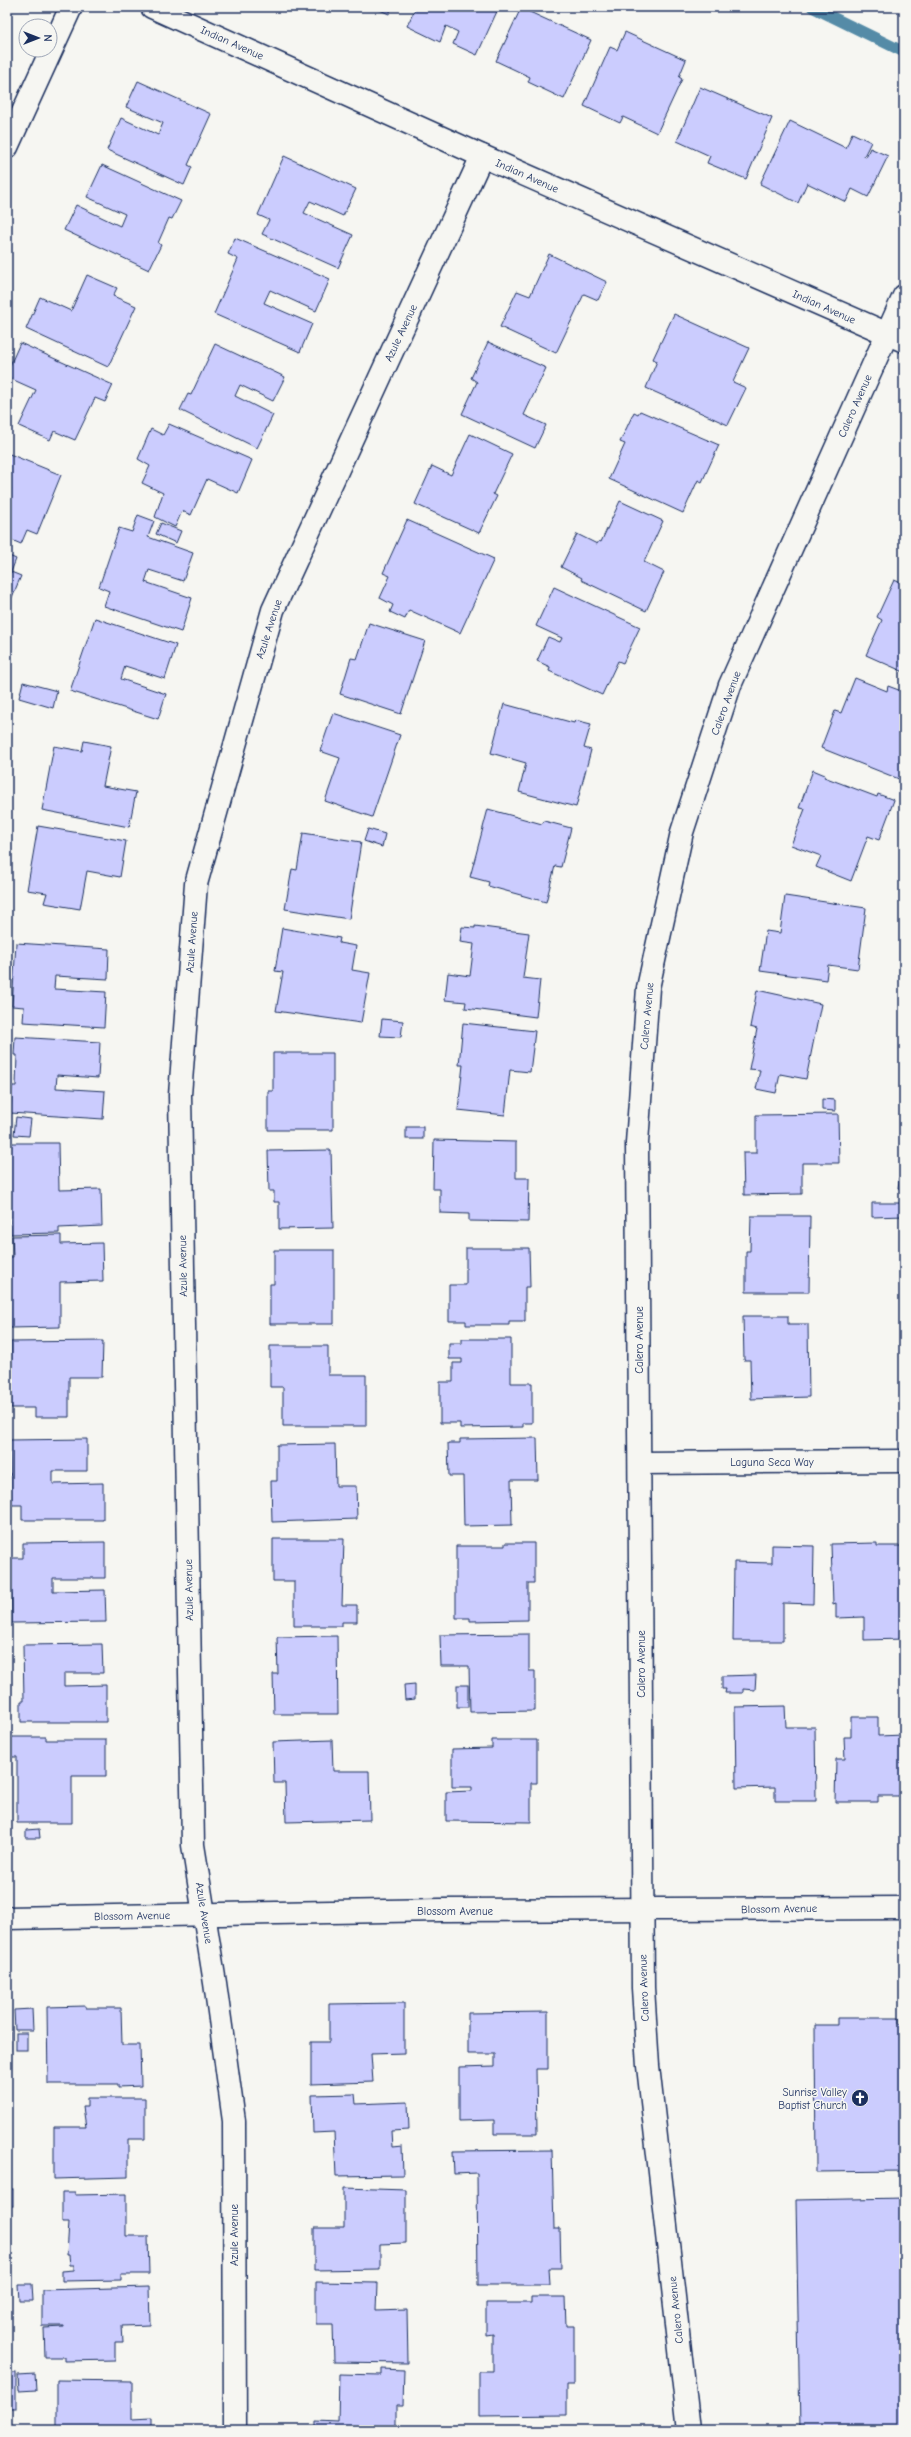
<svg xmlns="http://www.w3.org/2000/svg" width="911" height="2437" viewBox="0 0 911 2437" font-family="'Comic Neue',sans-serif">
<rect width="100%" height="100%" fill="#f6f6f2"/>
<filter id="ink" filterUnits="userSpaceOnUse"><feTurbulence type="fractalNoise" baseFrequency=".025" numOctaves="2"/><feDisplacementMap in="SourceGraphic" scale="8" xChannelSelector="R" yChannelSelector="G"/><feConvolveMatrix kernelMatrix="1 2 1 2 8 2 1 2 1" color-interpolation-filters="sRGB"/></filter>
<g filter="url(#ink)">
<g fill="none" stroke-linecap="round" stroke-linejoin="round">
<path stroke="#548ba7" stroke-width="11" d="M812 7 904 52"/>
</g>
<g fill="#cbccfe" stroke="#1b2f5e">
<path d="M373 7H392L389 14Z"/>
<path d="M416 7H499L477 55 453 44 458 32 446 26 440 42 407 26Z"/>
<path d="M521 8 591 40 564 99 528 82 530 77 496 61Z"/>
<path d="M625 32 686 60 679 77 682 79 657 133 623 117 620 123 584 106 610 47 617 50Z"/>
<path d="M138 81 211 114 188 165 192 167 184 185 107 150 121 118 158 135 163 123 126 107Z"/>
<path d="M700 87 772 118 746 179 707 163 710 156 677 141Z"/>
<path d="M790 121 846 148 852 133 871 142 864 156 866 157 870 148 888 156 868 197 852 189 846 202 807 183 798 203 760 184Z"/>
<path d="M284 156 356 189 343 216 310 201 304 213 353 235 338 268 262 234 269 220 258 215Z"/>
<path d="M102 165 181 201 172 219 169 218 158 243 161 245 149 270 64 230 76 205 120 226 125 214 87 197Z"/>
<path d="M235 238 330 279 316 311 270 290 264 303 312 324 300 352 214 314 238 259 228 254Z"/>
<path d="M549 254 607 282 598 300 584 294 556 353 500 327 517 291 530 296Z"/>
<path d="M87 275 117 288 113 296 136 306 108 367 26 329 40 297 71 311Z"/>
<path d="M674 314 749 348 733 382 746 388 728 425 646 388 657 361 653 359Z"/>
<path d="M488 342 546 368 524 415 546 425 535 448 462 414 477 382 471 378Z"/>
<path d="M20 343 113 385 105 402 95 398 75 440 54 431 50 440 19 426 36 390 7 377V372Z"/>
<path d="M215 344 285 377 273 401 240 385 235 396 273 415 257 448 180 410 188 394 191 395Z"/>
<path d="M640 411 719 445 702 482 698 480 683 513 609 479 625 444 620 442 634 412 638 414Z"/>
<path d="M169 424 252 460 238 493 207 479 191 515 182 511 175 527 155 517 163 493 142 483 150 466 138 459 151 429 163 435Z"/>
<path d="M470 434 512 454 493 494 497 496 479 533 415 504 432 466 451 475Z"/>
<path d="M7 453 61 475 37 534 27 530 21 544 7 538V499L11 488 7 486Z"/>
<path d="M620 501 663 521 644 562 664 572 646 611 581 580 582 578 561 567 577 534 597 544 599 541 601 542Z"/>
<path d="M138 515 154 521 148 537 193 553 183 581 149 570 145 582 192 598 181 632 104 606 109 591 99 587 119 528 132 532Z"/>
<path d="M407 520 494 559 460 633 409 610 405 619 390 612 393 605 380 598 390 576 383 573Z"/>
<path d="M161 523 181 531 176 543 156 534Z"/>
<path d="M904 523V535L899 533Z"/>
<path d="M7 555 16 559 11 572 21 576 7 609Z"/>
<path d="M894 580 904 584V672L866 655 882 620 877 617Z"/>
<path d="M554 587 640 627 623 663 618 661 602 695 549 671 550 667 537 661 548 637 560 642 562 638 536 626Z"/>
<path d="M95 618 176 645 165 679 125 666 121 679 166 694 158 719 70 691Z"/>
<path d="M369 623 425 641 401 714 340 694 351 658 357 659Z"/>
<path d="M855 678 887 691 888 686 904 692V781L821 748 835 711 841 713Z"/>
<path d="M23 682 57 691 53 708 19 698Z"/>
<path d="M504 704 574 723 575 720 591 724 584 748 591 750 576 807 519 792 526 763 491 753Z"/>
<path d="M333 713 400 735 372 817 325 801 340 758 320 751Z"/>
<path d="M84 741 111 746 103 786 136 792 129 827 42 810 54 746 82 751Z"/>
<path d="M813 770 825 775 824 777 877 797 878 794 894 800 879 840 868 836 851 881 816 867 821 856 791 845 805 809 799 808Z"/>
<path d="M488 809 542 824 544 821 571 828 561 867 555 866 546 902 488 886 489 882 470 877Z"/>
<path d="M38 826 126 841 120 877 87 871 80 909 44 903 47 893 27 890Z"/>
<path d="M368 829 385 834 382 847 364 841Z"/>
<path d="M303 833 361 842 349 919 285 909 292 869 297 870Z"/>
<path d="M785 896 866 908 858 969 828 965 826 980 760 971 766 931 780 933Z"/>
<path d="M475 926 529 933 523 978 540 980 536 1017 465 1008 466 1002 445 1000 448 973 470 976 474 944 460 942 462 927 475 928Z"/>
<path d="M282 928 340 938 339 943 356 946 352 970 370 973 361 1023 276 1011 283 972 275 971Z"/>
<path d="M16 943 109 949 108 979 55 976 54 989 106 992 104 1027 23 1022 24 1007 12 1006Z"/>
<path d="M757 990 821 1004 806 1079 780 1074 776 1093 756 1089 760 1070 749 1069 757 1029 750 1027Z"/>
<path d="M382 1019 403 1021 401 1037 380 1036Z"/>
<path d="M463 1023 535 1031 530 1072 510 1070 505 1115 458 1110 463 1065H459Z"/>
<path d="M15 1037 100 1042 98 1078 57 1075 56 1088 105 1091 103 1119 10 1113 12 1086H16L17 1055H14Z"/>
<path d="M273 1053H333V1130H268V1091H273Z"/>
<path d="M822 1099 835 1100V1111L822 1110Z"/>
<path d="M838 1114 839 1163H802V1194L744 1195 743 1153H756V1115Z"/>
<rect x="7" y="1117" width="2" height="11"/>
<path d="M16 1117 31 1119 29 1136 14 1135Z"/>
<rect x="406" y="1127" width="17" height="12"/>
<path d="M434 1140 516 1142V1178H529L528 1222 469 1221V1214L440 1213V1189H433Z"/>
<path d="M7 1143H58L59 1190 101 1189 102 1226 59 1228V1233L11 1234Z"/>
<path d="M331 1150 333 1228 279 1229V1202H274V1191H269L268 1151Z"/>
<path d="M902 1158H904V1189L898 1188Z"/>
<path d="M872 1203H904V1216L872 1217Z"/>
<path d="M751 1216H810L809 1292H746V1251H750Z"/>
<path d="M61 1235V1244L102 1243 103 1281 60 1282V1327L10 1328 9 1257H13L12 1236Z"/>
<path d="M466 1248H529L530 1287H525V1321H509V1325H466V1321H449V1285H466Z"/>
<path d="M274 1250H334V1324H270V1284H274Z"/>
<path d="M743 1316H788V1324H808L809 1397 751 1399 750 1360H744Z"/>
<path d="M462 1339H511V1383H532V1423H523V1427L460 1428V1423H440V1382H453V1363H462V1359H449V1343H462Z"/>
<path d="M103 1341 102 1377H69V1417H35V1408H11V1342Z"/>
<path d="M270 1346H328V1375H366V1426H283V1387H270Z"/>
<path d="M537 1438 538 1480H511L512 1525 464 1526 463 1476H449L448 1443H460V1439Z"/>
<path d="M87 1439V1471H53V1484L103 1483V1520H22V1505H11L10 1440Z"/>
<path d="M335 1444 336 1486H356L357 1519 272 1522 271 1481H277V1445Z"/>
<path d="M273 1539H344L342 1605H357V1622H342V1626H294V1581H273Z"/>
<path d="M105 1542V1578H53V1591L105 1590 106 1622 12 1623 11 1558H23V1543Z"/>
<path d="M505 1543H534V1583H528V1620L470 1621V1618H456V1546H505Z"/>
<path d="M877 1543V1546H904V1639L864 1640V1617L836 1618V1603L833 1604 831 1544Z"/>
<path d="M772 1545 814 1546 813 1604 783 1603V1641H733L734 1562 772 1563Z"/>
<path d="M529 1634V1671H535V1711L470 1712 469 1666H441L440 1635Z"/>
<path d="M337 1636 338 1714H274L273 1674H278L277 1637Z"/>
<path d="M102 1644 103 1673H64V1686L106 1685V1722H21V1701H24L23 1645Z"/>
<path d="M756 1675 755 1690 743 1689V1693H725L726 1689H722V1676Z"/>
<path d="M415 1684V1699L405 1700 404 1685Z"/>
<rect x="457" y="1685" width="11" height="22"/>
<path d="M785 1706 786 1727H815L816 1801H775V1787L736 1788 735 1707Z"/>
<path d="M851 1717H878V1736L904 1735V1796H878V1802H835L836 1759H845L844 1737H851Z"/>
<path d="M10 1737H46V1740H106V1776H72V1823H17V1757H10Z"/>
<path d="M332 1740 333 1771H369L370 1820 286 1822 285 1783H274L273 1742Z"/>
<path d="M492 1740H537V1783H531V1822L446 1821V1792L472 1791V1787H452V1749L492 1748Z"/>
<path d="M39 1829 40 1838H26V1830Z"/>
<path d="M404 2003V2053L371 2054 373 2082 311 2084V2042H329V2004Z"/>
<path d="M86 2006V2008H121L122 2045H140L141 2086 118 2087V2084H48L47 2007Z"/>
<path d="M32 2009 33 2030H15L14 2010Z"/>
<path d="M548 2012V2069H536L537 2134H494V2120L459 2121V2067L495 2066V2054H468V2013Z"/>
<path d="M838 2018H899V2024H904V2171L816 2172 815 2025H838Z"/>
<rect x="7" y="2032" width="3" height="19"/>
<rect x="16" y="2033" width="11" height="17"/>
<path d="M355 2094 356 2104 408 2102 409 2130 391 2131 392 2147 402 2146 403 2175 336 2176 334 2132 313 2133 312 2095Z"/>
<path d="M87 2098H145V2139H128V2177L54 2179V2127H86L83 2107H87Z"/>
<path d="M552 2150 554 2229H560L561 2268H549L550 2285H478L477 2173 454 2174 453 2151Z"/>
<path d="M344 2188 406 2190V2243L380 2244V2269L314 2270V2228H344Z"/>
<rect x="7" y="2189" width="6" height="17"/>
<path d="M62 2192H75V2195L126 2194V2236H148L149 2274H121V2280L62 2281V2271L74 2270V2265H70L69 2255H67L69 2222H62Z"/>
<path d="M904 2198V2430H800L796 2200Z"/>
<path d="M316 2282 377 2283 376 2311 407 2310 408 2363 334 2362 333 2324H316Z"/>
<path d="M18 2284H32L33 2301H19Z"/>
<path d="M149 2287 150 2325 122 2326 123 2342H115V2360L65 2361V2357H45L44 2328 64 2327V2326H42V2290Z"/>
<path d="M531 2297H565L566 2326H574V2385H567V2415L479 2416V2371H493V2334L486 2335V2303H531Z"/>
<path d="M382 2369 404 2370 403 2405H396V2430H316V2421L338 2422 339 2374 382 2375Z"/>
<rect x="7" y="2373" width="9" height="35"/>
<path d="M35 2374 36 2390 19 2391 18 2375Z"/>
<path d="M57 2380 132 2381V2419L151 2418V2430H57Z"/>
</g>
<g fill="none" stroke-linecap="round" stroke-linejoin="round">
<defs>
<g id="street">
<path d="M152 7 482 156 904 341"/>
<path d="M7 147 71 7"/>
<path d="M640 1463 904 1461"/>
<path d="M235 2430 234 2121 215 1983 193 1845 180 1095 196 884 273 610 482 156"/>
</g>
<g id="secondary">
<path d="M7 1918 440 1910 904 1908"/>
<path d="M689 2430 648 2066 643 1988 637 1143 648 988 682 832 730 685 904 296"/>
</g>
</defs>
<use href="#street" stroke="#1b2f5e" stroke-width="25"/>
<use href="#secondary" stroke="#1b2f5e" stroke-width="25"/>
<use href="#street" stroke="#f6f6f2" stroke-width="22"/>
<use href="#secondary" stroke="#f6f6f2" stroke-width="22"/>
</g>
</g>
<defs>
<symbol id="church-disc" viewBox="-11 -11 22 22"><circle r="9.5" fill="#1b2f5e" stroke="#f6f6f2"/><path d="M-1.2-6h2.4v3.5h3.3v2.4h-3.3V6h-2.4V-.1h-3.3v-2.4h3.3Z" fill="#fff"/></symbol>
</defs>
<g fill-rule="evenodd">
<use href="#church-disc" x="850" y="2088" width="20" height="20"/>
</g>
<g text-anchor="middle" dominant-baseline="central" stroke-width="3" stroke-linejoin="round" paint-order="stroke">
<g font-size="11" fill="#1b2f5e" stroke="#f6f6f2">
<text transform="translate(232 43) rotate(24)">Indian Avenue</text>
<text transform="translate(527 176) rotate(24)">Indian Avenue</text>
<text transform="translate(824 307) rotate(24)">Indian Avenue</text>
<text transform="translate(401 333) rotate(-65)">Azule Avenue</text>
<text transform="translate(855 406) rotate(-66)">Calero Avenue</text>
<text transform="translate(269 629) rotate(-72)">Azule Avenue</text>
<text transform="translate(726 703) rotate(-70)">Calero Avenue</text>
<text transform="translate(192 942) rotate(-86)">Azule Avenue</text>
<text transform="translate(647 1016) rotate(-85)">Calero Avenue</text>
<text transform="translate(183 1266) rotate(-91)">Azule Avenue</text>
<text transform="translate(639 1340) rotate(-90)">Calero Avenue</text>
<text x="772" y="1462">Laguna Seca Way</text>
<text transform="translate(189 1590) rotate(-91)">Azule Avenue</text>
<text transform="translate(641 1664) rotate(-90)">Calero Avenue</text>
<text transform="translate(779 1909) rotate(-1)">Blossom Avenue</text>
<text x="455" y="1911">Blossom Avenue</text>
<text transform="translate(204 1913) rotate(81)">Azule Avenue</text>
<text transform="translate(132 1916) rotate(-1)">Blossom Avenue</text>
<text transform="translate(644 1988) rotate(-92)">Calero Avenue</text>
<text transform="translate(234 2235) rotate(-90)">Azule Avenue</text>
<text transform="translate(676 2310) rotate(-96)">Calero Avenue</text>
</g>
<g font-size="11" fill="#1b2f5e" stroke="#f6f6f2" text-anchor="end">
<text x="847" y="2092">Sunrise Valley<tspan x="847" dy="13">Baptist Church</tspan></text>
</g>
</g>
<rect width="911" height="2437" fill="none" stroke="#f6f6f2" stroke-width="24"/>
<rect x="12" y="12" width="887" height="2413" fill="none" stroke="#1b2f5e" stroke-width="1.5" filter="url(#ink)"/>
<g transform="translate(38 38) rotate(90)"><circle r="19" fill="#f6f6f2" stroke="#9ea6b7"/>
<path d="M0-3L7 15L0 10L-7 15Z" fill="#1b2f5e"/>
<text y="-6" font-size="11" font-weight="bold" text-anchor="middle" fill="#1b2f5e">N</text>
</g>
</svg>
